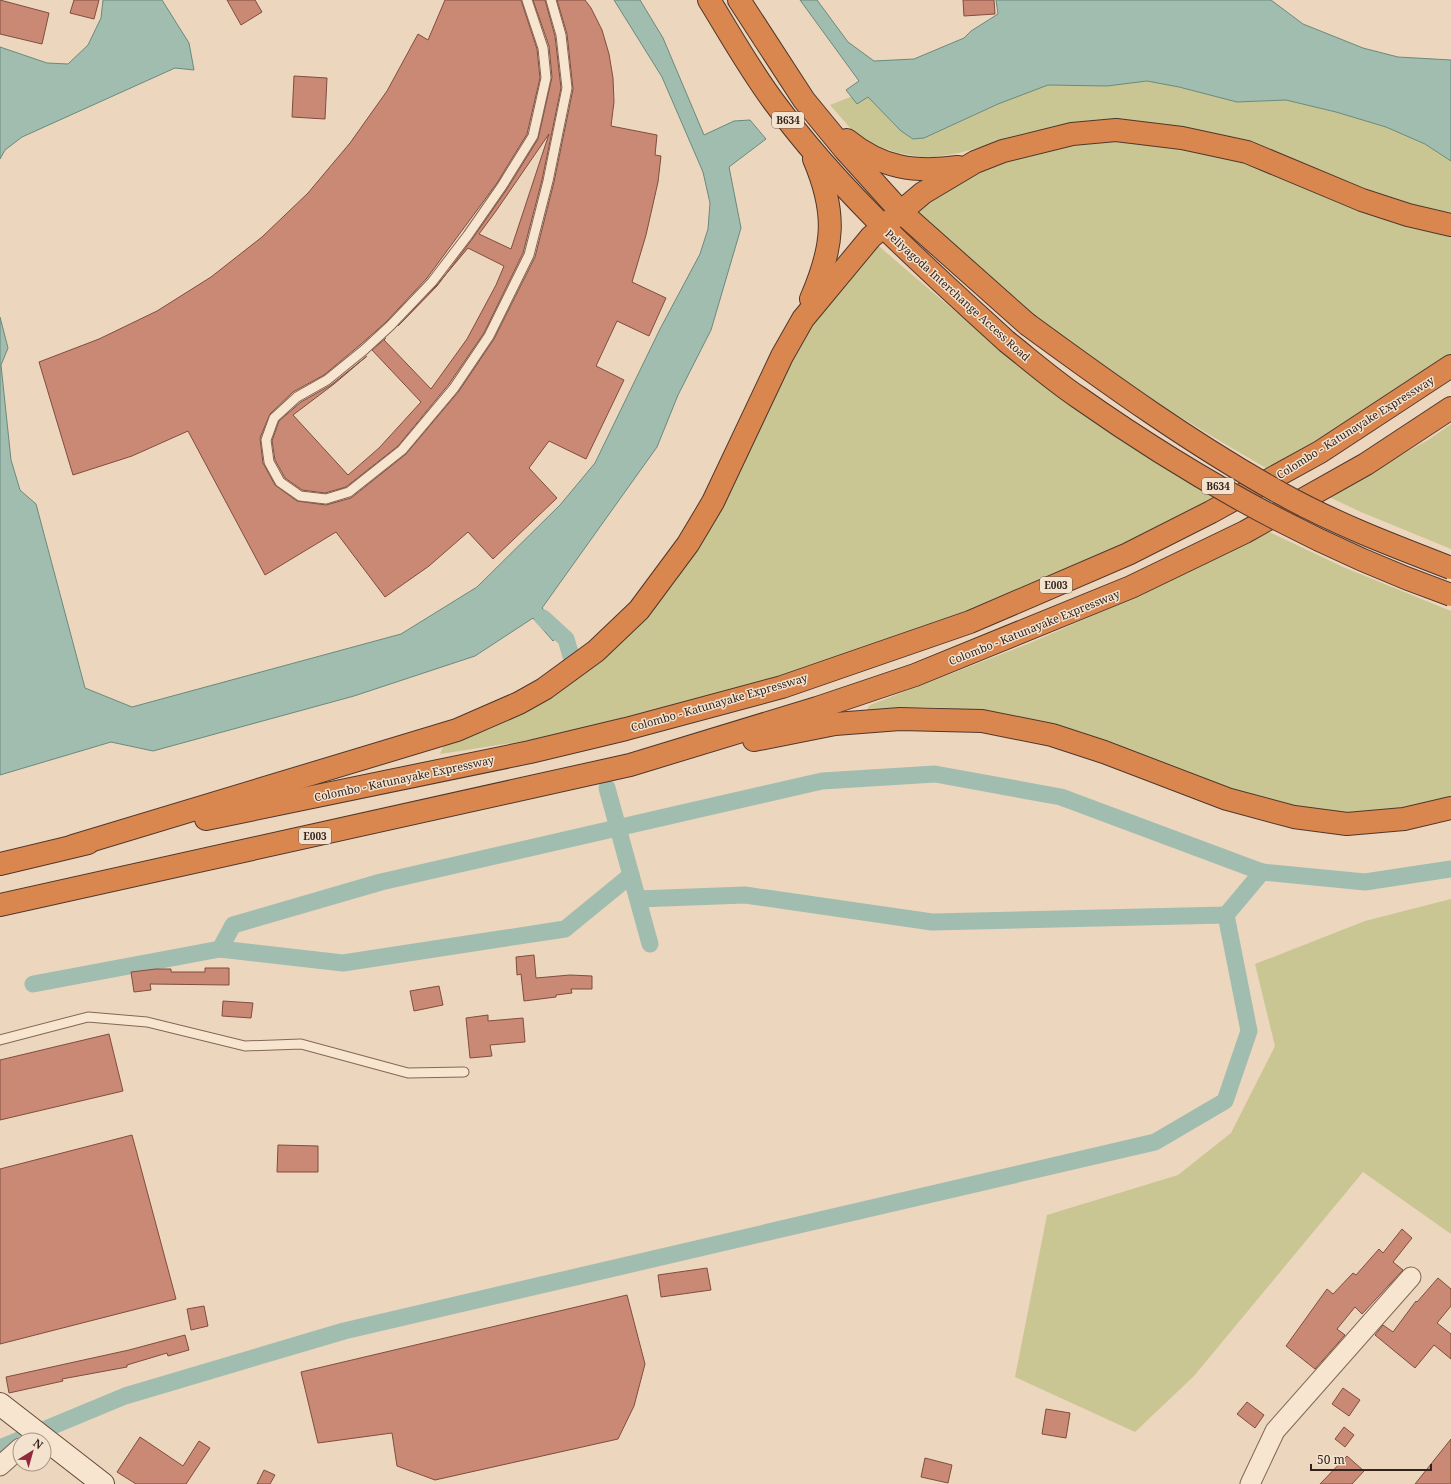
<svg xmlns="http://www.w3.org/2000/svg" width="1451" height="1484" viewBox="0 0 1451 1484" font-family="'Noto Serif',serif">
<rect width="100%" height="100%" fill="#ecd6be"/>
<g fill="#c9c693">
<path d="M1147 81 1179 87 1237 102 1286 100 1336 112 1386 127 1425 144 1451 161V218L1435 214 1180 127 1119 120 1086 122 1055 126 959 153 928 158 898 153 875 145 852 130 830 105 853 96H868L901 131 913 139 924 138 998 104 1048 85 1107 86Z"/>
<path d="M1141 139 1237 160 1288 180 1451 232V356L1271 471C1204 432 1137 392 1074 347 1019 307 969 260 918 216L916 207 927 197 1000 161 1074 144Z"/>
<path d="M874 242 998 348 1224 499 1140 540 870 652 569 734 440 754 443 747 492 728 519 714 659 601 675 582 691 557 803 329Z"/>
<path d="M1451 424V549L1361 512 1327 496 1428 440Z"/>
<path d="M1265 530 1343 567 1451 611V798L1404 810 1364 814 1300 810 963 710C931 704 898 708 866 711L870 705 1030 643 1129 600Z"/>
<path d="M1451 899V1234L1363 1172 1194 1376 1135 1432 1015 1377 1047 1215 1178 1175 1231 1133 1275 1046 1255 964 1365 921Z"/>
</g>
<g fill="#a1bdb0" stroke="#698a7c">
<path d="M103 0H162L189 43 194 70 175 68 22 137 5 150 0 159V47L47 63 68 64 88 45 101 18Z"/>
<path d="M614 0H640L663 38 704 135 734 121 750 120 766 139 729 167 741 228 711 330 678 395 657 447 542 608 564 629 553 641 533 618 475 656 354 696 153 751 111 742 0 775V317L8 348 1 365 11 460 20 490 36 504 85 688 132 707 401 634 477 587 560 505 595 463 660 329 700 254 708 229 710 203 703 172 662 77Z"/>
<path d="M800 0H817L848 42 874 61 914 59 964 38 971 31 998 14 996 0H1271L1303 24 1363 48 1398 57 1451 60V161L1425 144 1386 127 1336 112 1286 100 1237 102 1179 87 1147 81 1107 86 1048 85 998 104 924 138 913 139 901 131 868 97 857 104 846 90 859 81Z"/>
</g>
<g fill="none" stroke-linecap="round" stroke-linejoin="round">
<g stroke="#a1bdb0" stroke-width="17">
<path d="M543 618 566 639 571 656"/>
<path d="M607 788 650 944"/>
<path d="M638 899 745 895 932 922 1226 915"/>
<path d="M220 949 233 925 381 882 822 781 935 774 1061 797 1262 872"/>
<path d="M33 984 220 949 343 963 565 929 631 875"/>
<path d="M0 1448 125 1396 344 1331 1155 1142 1225 1101 1249 1031 1226 915 1262 872 1365 882 1451 869"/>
</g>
</g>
<g fill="#c98975" stroke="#814d3e" fill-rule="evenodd">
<path d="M0 0 49 13 42 44 0 34Z"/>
<path d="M74 0H99L94 19 70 13Z"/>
<path d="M227 0H255L262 12 241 25Z"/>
<path d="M445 0H521L537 49 540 78 527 134 497 183 427 278 386 322 360 345 324 375 293 392 270 414 260 438 263 463 275 485 297 501 326 505 351 498 406 454 459 391 494 339 535 257 554 182 573 89 567 34 557 0H585L591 8 602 30 609 54 613 78 614 102 611 126 657 135 655 155 661 156 658 182 646 235 632 282 666 298 649 336 617 321 596 366 624 380 586 459 549 441 529 468 557 498 493 559 468 532 429 566 385 597 336 532 265 575 188 431 132 456 73 475 39 362 99 339 157 311 211 277 262 237 308 193 350 143 387 91 418 34 428 40Z"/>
<path d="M533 0H545L555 36 561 88 542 180 523 253 484 333 449 384 398 446 346 487 325 493 302 490 285 478 275 460 272 441 279 421 301 402 331 385 367 356 334 384 293 415 348 475 379 448 421 402 372 350 386 338 384 340 431 389 467 339 496 285 504 266 468 248 436 286 398 326 437 286 473 238 507 189 538 139 552 77 549 46ZM549 134 511 249 479 234 496 211Z"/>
<path d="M963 0H994L995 14 964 16Z"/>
<path d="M294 76 327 78 325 119 292 117Z"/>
<path d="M534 955 536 978 570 975 592 976V989H571L572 993 556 995V997L524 1001 521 974 517 975 516 957Z"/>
<path d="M205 968H229V985L150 984 151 990 134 992 131 972 156 969H171V972H205Z"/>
<path d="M439 986 443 1005 414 1011 410 991Z"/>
<path d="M223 1001 253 1003 251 1018 222 1016Z"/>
<path d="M488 1015V1021L523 1018 525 1042 490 1045 492 1056 470 1058 466 1018Z"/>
<path d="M109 1034 123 1091 0 1120V1060Z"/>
<path d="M132 1135 176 1299 0 1344V1169Z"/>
<path d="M278 1145 318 1146V1172H277Z"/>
<path d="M1402 1229 1412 1238 1393 1262 1403 1270 1362 1314 1355 1307 1337 1329 1345 1335 1315 1369 1286 1346 1327 1289 1333 1294 1353 1273 1356 1275 1379 1249 1383 1253Z"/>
<path d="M707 1268 711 1290 661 1297 658 1275Z"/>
<path d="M1438 1278 1451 1289V1306L1437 1323 1451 1334V1359L1434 1345 1415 1368 1375 1335 1383 1325 1393 1332 1416 1301 1417 1302Z"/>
<path d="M627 1295 645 1364 634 1406 618 1439 435 1480 397 1466 392 1433 318 1443 301 1372Z"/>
<path d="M204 1306 208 1326 191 1330 187 1309Z"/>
<path d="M185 1335 189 1350 168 1356 167 1353 127 1365V1367L62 1379 63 1381 9 1393 6 1377 129 1350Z"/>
<path d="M1343 1388 1360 1400 1349 1416 1332 1404Z"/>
<path d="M1247 1402 1264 1415 1255 1428 1237 1414Z"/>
<path d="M1046 1409 1070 1413 1066 1438 1042 1434Z"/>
<path d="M1344 1427 1354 1435 1345 1447 1335 1439Z"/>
<path d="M140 1437 183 1466 199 1441 210 1448 186 1484H136L117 1472Z"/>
<path d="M1451 1439V1484H1415Z"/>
<path d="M1347 1456 1364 1471 1352 1484H1320Z"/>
<path d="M925 1458 952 1465 948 1483 921 1477Z"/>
<path d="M264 1470 275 1475 270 1484H257Z"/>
</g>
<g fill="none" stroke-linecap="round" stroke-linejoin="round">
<defs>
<g id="lane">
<path d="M527 0 543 48 546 78 533 136 502 186 468 235 432 282 390 326 364 350 327 380 297 397 274 418 266 440 269 462 280 482 300 496 326 499 349 492 402 450 454 388 489 336 529 255 548 181 567 88 561 35 551 0"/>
<path d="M0 1040 88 1017 147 1022 245 1046 301 1044 408 1073 464 1072"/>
</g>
<g id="street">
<path d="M0 1466 20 1448"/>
<path d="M1250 1484 1275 1431 1411 1277"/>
</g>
<path id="secondary" d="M0 1404 103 1484"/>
<g id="highway">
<path d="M709 0C730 34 750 70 774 102 840 192 924 266 1006 341"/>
<path d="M739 0 804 100 845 150 901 212 1027 324"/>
<path d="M847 140C881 168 915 173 958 167"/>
<path d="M811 299C834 246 837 213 814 159"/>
<path d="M754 740 835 724 900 719 982 721 1052 735 1104 752 1227 799 1294 817 1347 824 1404 819 1451 808"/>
<path d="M206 819 530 752 626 729 782 687 970 622 1128 554 1211 512 1320 452 1451 366"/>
<path d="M73 846 457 730 519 703 544 689 596 651 639 610 688 544 713 502 782 356 803 319 871 237 923 193 975 162 1003 151 1072 134 1116 130 1182 138 1247 152 1362 200 1408 215 1451 225"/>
<path d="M0 864 88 843"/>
<path d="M0 905 630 765 817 708 915 675 1131 587 1245 532 1366 464 1451 408"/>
</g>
</defs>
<use href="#lane" stroke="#836757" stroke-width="11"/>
<use href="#street" stroke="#836757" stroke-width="21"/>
<use href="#secondary" stroke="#64493b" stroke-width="24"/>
<use href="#highway" stroke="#50372c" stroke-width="24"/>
<use href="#lane" stroke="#f7e5d0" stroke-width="9"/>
<use href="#street" stroke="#f7e5d0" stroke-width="19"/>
<use href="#secondary" stroke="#f7e5d0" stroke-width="22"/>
<use href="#highway" stroke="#da864f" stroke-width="22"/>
<defs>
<g id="highway-bridge">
<path d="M1027 324C1109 384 1192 444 1282 494 1336 524 1394 546 1451 568"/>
<path d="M1006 341C1030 360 1053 380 1078 397 1193 478 1318 548 1451 595"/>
</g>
</defs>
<use href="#highway-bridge" stroke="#50372c" stroke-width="24" stroke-linecap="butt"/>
<use href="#highway-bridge" stroke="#da864f" stroke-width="22"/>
</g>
<g text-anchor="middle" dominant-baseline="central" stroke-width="3" stroke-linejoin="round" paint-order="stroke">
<g fill="#f3e2cd" stroke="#6d5c51" stroke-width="1">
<rect x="772" y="112" width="32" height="16" rx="3"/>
<rect x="1202" y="478" width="32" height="16" rx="3"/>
<rect x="1040" y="577" width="32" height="16" rx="3"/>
<rect x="299" y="828" width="32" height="16" rx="3"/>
</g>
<g font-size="10" font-weight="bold" fill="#33231c">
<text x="788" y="120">B634</text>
<text x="1218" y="486">B634</text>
<text x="1056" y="585">E003</text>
<text x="315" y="836">E003</text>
</g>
<g font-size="11" fill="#33231c" stroke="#f3e2cd">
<text transform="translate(958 295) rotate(42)">Peliyagoda Interchange Access Road</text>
<text transform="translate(1355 427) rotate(-32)">Colombo - Katunayake Expressway</text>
<text transform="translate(1034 627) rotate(-22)">Colombo - Katunayake Expressway</text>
<text transform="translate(719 702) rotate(-16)">Colombo - Katunayake Expressway</text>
<text transform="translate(404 778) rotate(-12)">Colombo - Katunayake Expressway</text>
</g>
</g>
<g transform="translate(32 1452) rotate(37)"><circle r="19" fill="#f3e2cd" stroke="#a69686"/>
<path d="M0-3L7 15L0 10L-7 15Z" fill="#902a3c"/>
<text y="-6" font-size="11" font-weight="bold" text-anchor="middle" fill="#33231c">N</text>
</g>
<path d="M1311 1464v6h120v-6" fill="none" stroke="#33231c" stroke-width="2"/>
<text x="1317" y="1464" font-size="12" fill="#33231c" stroke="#f3e2cd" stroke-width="3" paint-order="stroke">50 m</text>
</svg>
